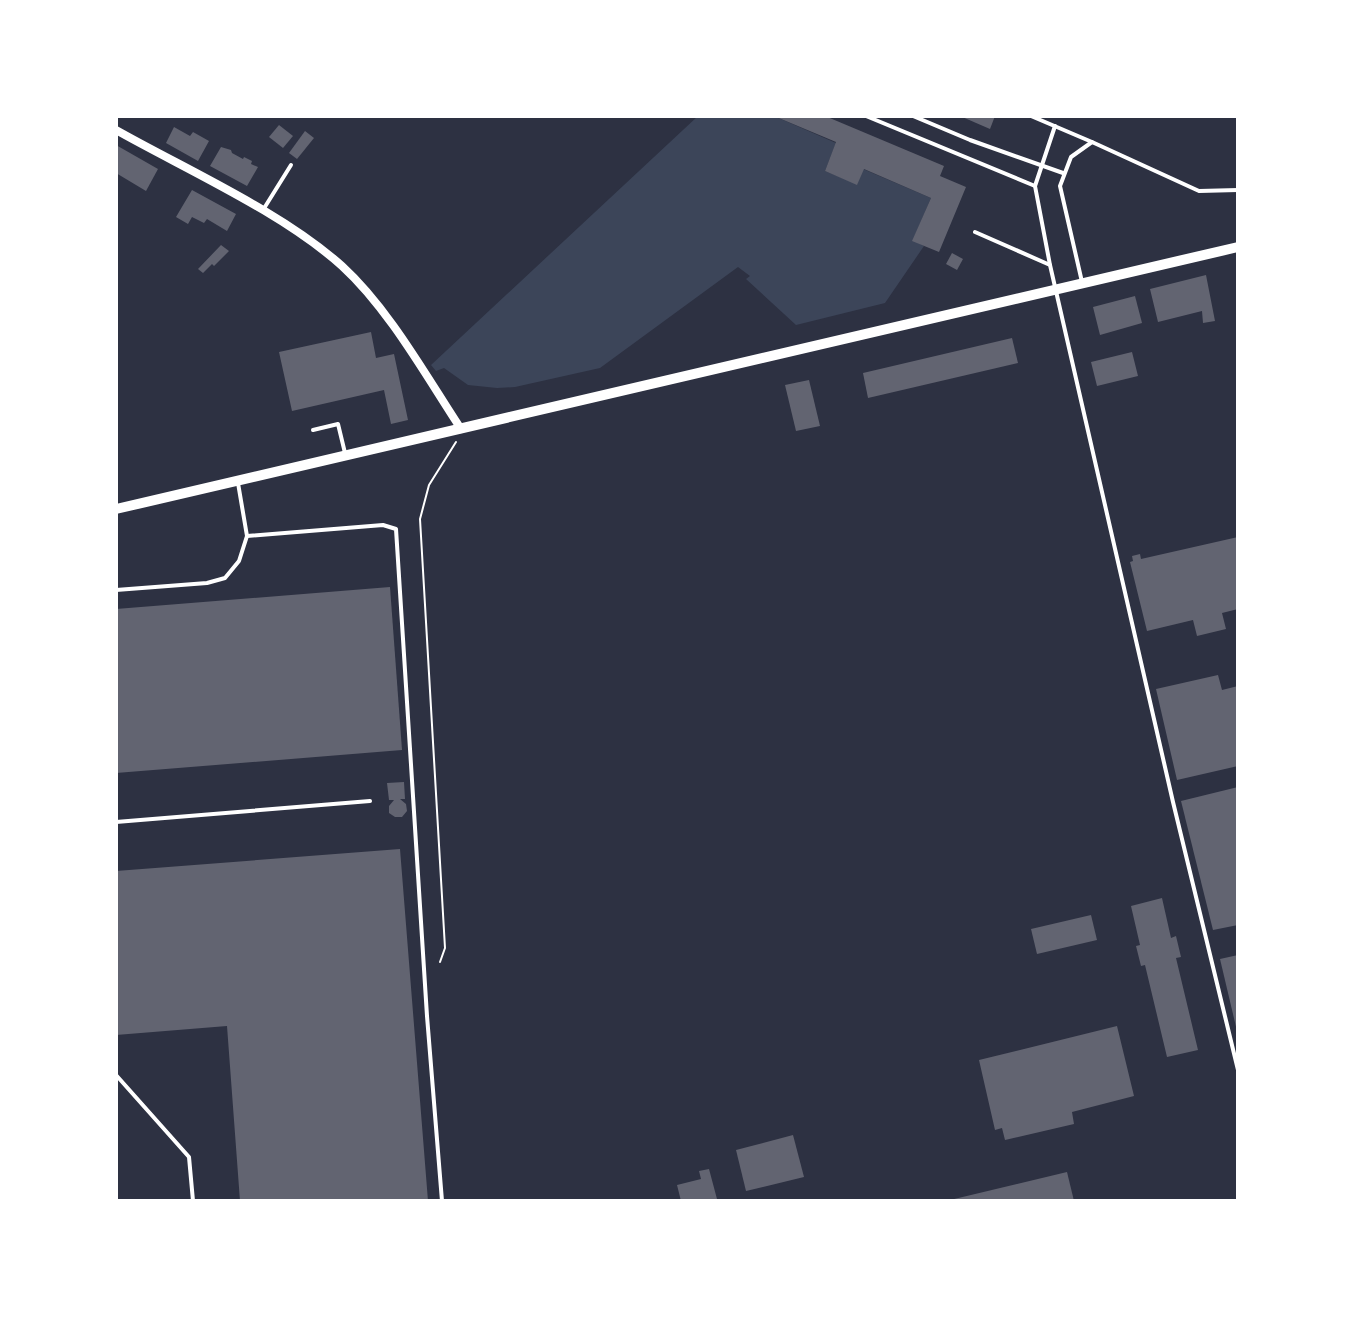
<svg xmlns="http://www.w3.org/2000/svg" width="1354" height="1317" viewBox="0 0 1354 1317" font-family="'Exo 2',sans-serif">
<rect width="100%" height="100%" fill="#2d3142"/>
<path fill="#3c4559" d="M698 116H774L836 143 825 171 857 184 863 169 931 198 913 240 924 246 885 303 796 325 746 279 750 276 738 267 600 368 515 387 497 388 468 385 444 368 436 371 431 365Z"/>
<g fill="#626471">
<path d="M774 116H825L944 166 940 176 966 187 939 252 912 241 931 198 864 169 857 185 825 171 836 142Z"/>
<path d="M960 116H995L990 129Z"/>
<path d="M279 125 293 136 283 148 269 137Z"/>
<path d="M174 127 190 136 193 132 209 141 198 161 166 143Z"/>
<path d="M305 131 314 138 297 159 289 153Z"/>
<path d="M116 145 158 169 146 191 116 173Z"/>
<path d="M221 147 231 150 232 153 243 159 244 157 252 161 251 164 258 167 247 186 210 166Z"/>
<path d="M192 190 236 214 227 231 207 219 204 223 192 217 188 224 176 217Z"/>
<path d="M221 245 229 251 214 266 212 264 203 273 198 269Z"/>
<path d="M952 253 963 259 957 270 946 264Z"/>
<path d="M1206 275 1215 321 1203 323 1202 311 1158 322 1150 289Z"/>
<path d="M1135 296 1142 323 1100 335 1093 307Z"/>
<path d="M371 332 376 358 394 354 408 420 391 424 384 390 292 411 279 352Z"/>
<path d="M1012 338 1018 363 868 398 863 373Z"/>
<path d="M1132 352 1138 376 1097 386 1091 362Z"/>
<path d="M809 380 820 426 796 431 785 385Z"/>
<path d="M1238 537V609L1222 613 1226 629 1197 636 1193 620 1147 631 1130 562 1133 561 1132 556 1140 554 1141 559Z"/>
<path d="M390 587 402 750 116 773V609Z"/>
<path d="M1218 675 1222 690 1238 686V766L1177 780 1156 689Z"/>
<path d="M404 782 405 799H400L406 804 407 811 402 817H395L389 813V806L394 800H389L387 783Z"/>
<path d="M1238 787V925L1213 930 1181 801Z"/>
<path d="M400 849 428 1201H240L227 1026 116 1035V871Z"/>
<path d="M1162 898 1171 938 1176 936 1181 957 1176 958 1198 1050 1167 1057 1145 965 1141 966 1136 946 1140 945 1131 906Z"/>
<path d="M1091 915 1097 940 1037 954 1031 929Z"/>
<path d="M1238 955V1031H1237L1220 959Z"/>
<path d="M1117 1026 1134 1096 1072 1112 1074 1124 1005 1140 1002 1128 995 1130 979 1060Z"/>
<path d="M793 1135 804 1177 746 1191 736 1150Z"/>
<path d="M709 1169 717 1199 681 1201 677 1185 701 1179 699 1171Z"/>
<path d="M1067 1172 1074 1201H950V1200Z"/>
</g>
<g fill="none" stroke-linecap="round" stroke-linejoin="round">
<path stroke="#fff" stroke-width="2" d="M440 962 445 948 420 519 429 485 456 442"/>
<g stroke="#fff" stroke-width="4">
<path d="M866 116 1035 186"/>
<path d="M913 116 970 140 1063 173"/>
<path d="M1031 116 1092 142"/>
<path d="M263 210 291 165"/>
<path d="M975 232 1050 265 1173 802 1238 1070"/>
<path d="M1050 265 1035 186 1055 126"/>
<path d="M1082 282 1060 186 1071 157 1092 142 1199 191 1238 190"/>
<path d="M313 430 338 424 345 453"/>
<path d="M247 536 383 525 396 529 427 1016 442 1201"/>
<path d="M116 590 207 583 225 578 239 561 247 536 238 483"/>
<path d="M116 822 370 801"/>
<path d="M116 1075 189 1157 193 1201"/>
</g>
<path stroke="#fff" stroke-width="8" d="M116 130C187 170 282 212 342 266 389 309 426 376 461 429"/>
<path stroke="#fff" stroke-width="10" d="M116 509 1238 247"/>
</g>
<rect width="1354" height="1317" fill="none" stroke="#ffffff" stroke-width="236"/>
</svg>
